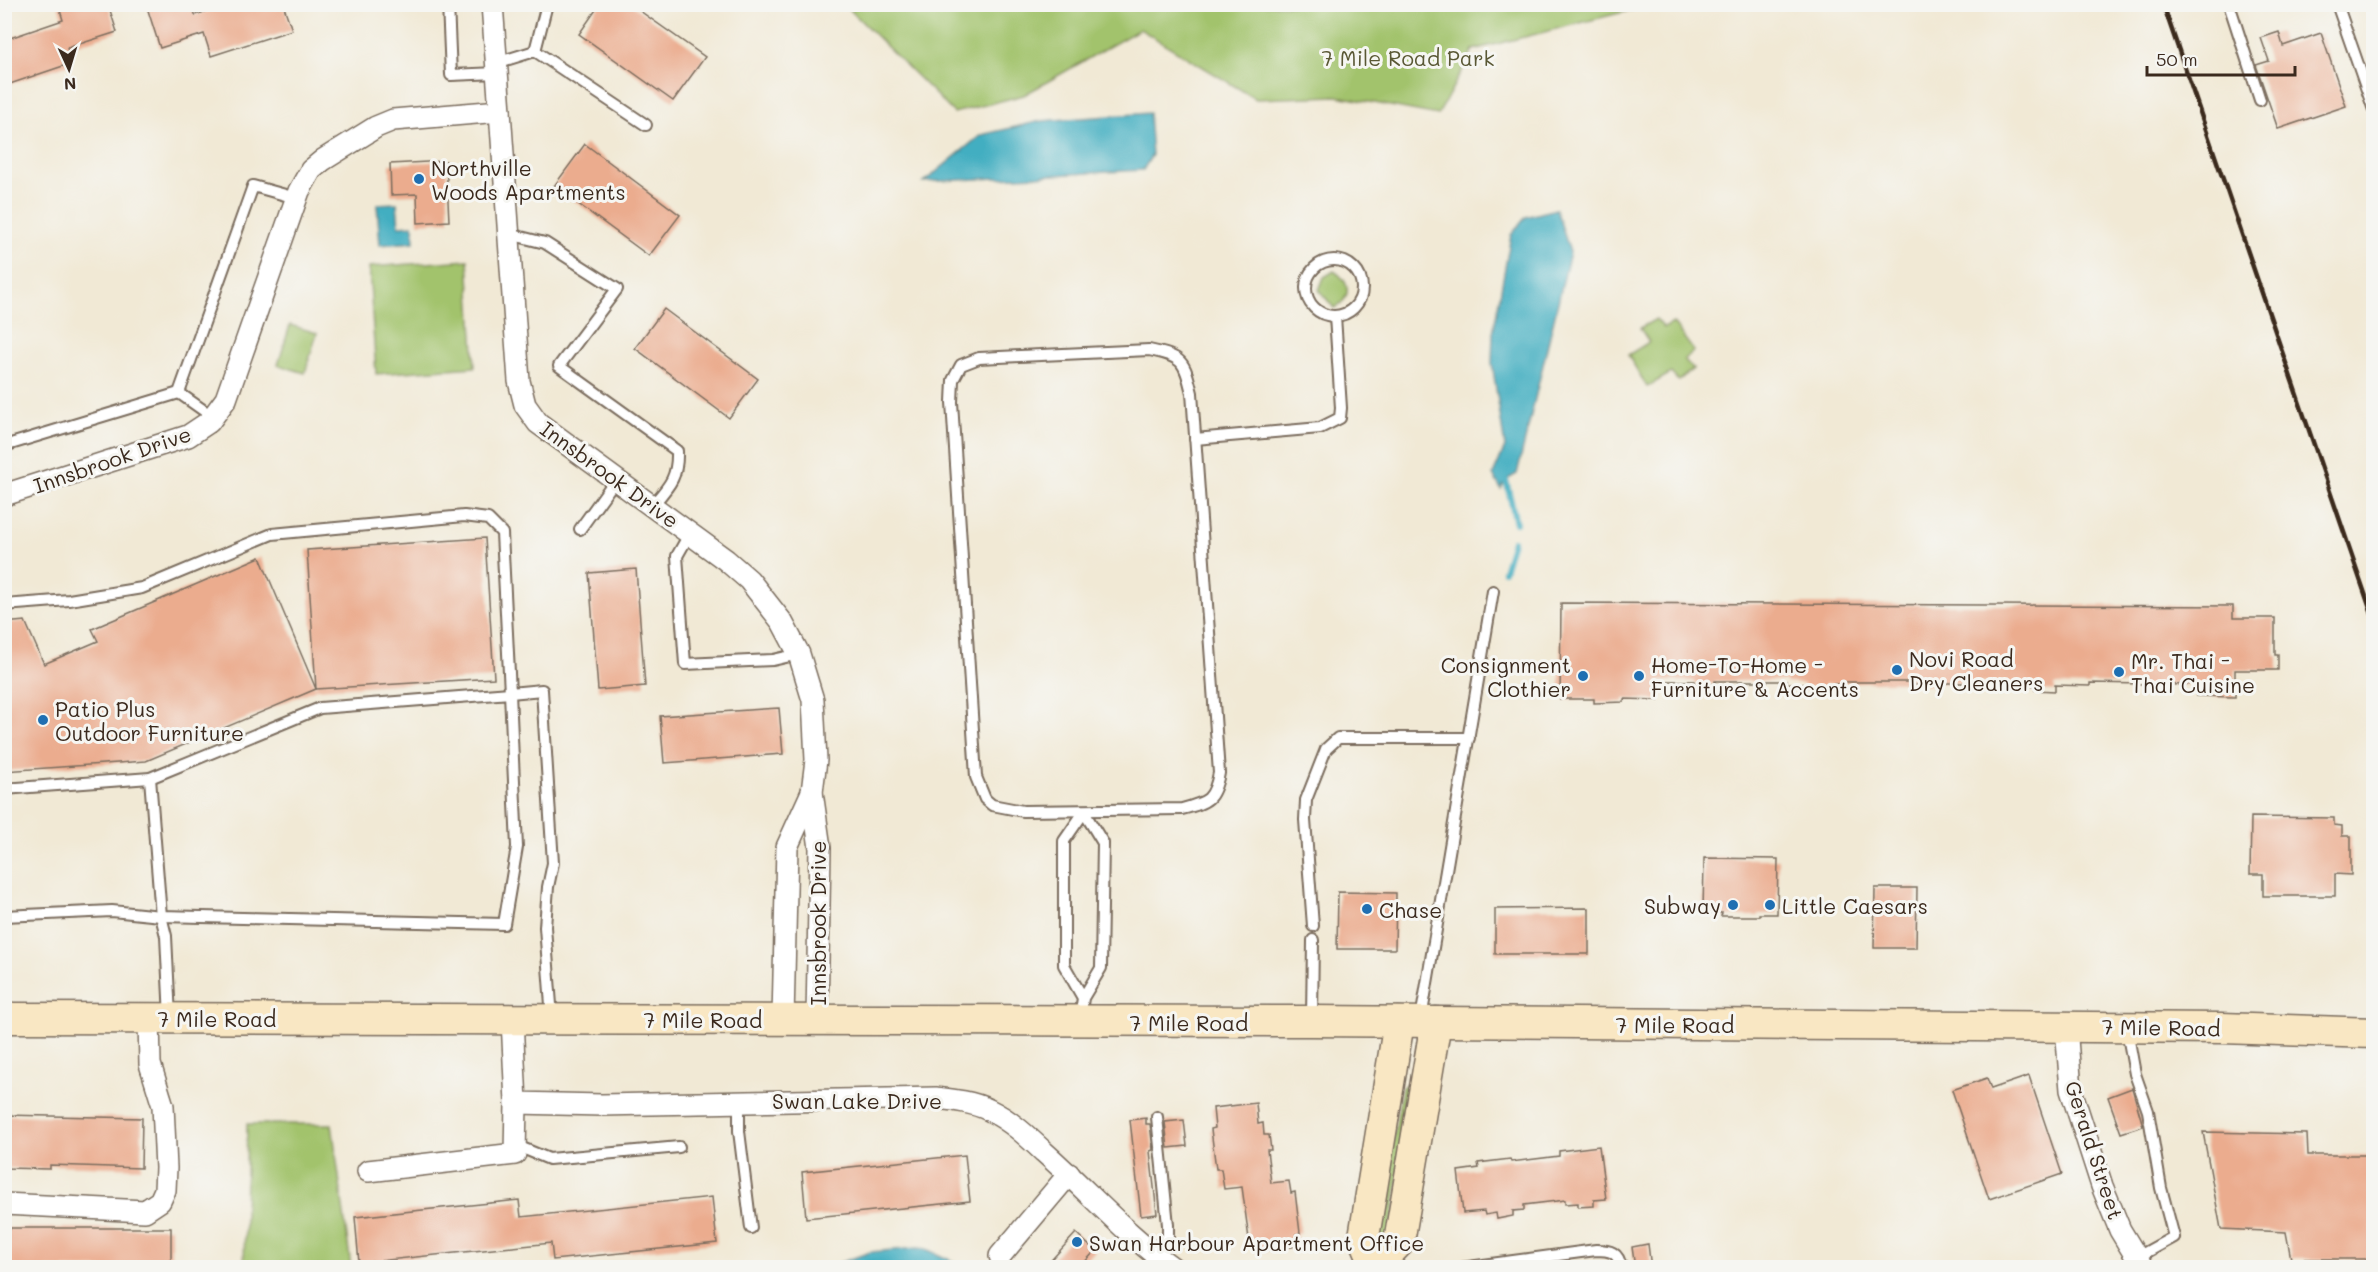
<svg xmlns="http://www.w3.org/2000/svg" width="2378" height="1272" viewBox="0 0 2378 1272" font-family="Mali,sans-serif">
<rect width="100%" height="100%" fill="#f6f6f2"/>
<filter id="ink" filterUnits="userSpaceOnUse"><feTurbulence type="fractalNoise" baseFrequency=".0167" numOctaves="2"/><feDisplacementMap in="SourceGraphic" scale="12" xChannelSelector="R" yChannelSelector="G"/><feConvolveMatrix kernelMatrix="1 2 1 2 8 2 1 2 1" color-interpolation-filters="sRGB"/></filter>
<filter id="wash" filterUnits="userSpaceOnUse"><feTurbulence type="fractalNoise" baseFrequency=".008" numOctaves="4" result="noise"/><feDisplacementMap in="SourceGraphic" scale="24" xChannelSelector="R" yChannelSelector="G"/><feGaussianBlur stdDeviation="1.35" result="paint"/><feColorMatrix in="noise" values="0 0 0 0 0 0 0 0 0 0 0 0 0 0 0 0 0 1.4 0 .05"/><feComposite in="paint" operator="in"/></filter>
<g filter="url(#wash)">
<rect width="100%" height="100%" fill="#f1e9d5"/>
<g fill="#a2c36c" stroke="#6e7645" stroke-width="1.5">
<path d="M845 5H1651L1473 50 1438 115 1337 96 1256 99 1140 29 1024 95 954 113Z"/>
<path d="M468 260 475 367 376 374 369 267Z"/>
<path d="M1334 271C1350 281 1353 298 1334 308L1319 290 1324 277Z"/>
<path d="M1656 319 1664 328 1673 323 1694 351 1684 359 1693 369 1678 381 1671 373 1647 387 1628 355 1649 342 1640 328Z"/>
<path d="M290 325 317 333 305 373 278 365Z"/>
<path d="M1411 1083 1390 1239 1377 1241 1402 1087Z"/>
<path d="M247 1124H332L351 1267H244Z"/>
</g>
<g fill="#42aec1" stroke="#3e6c70" stroke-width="1.5">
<path d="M1149 113 1152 155 1143 170 924 182 981 135 1041 121Z"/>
<path d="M397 203 399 226 413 225 414 242 380 245 377 204Z"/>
<path d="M1556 209 1570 252 1517 474 1506 480 1501 489 1493 475 1505 447 1492 363 1493 333 1511 235 1526 217Z"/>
<path d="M917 1248 926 1249 965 1267H828L870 1252Z"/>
</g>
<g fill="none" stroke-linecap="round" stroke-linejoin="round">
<g stroke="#42aec1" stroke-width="6">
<path d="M1506 480 1516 523"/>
<path d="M1504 571 1513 541"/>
</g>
</g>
<g id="blocks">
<g fill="#ebac8e">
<path d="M58 4H108L117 32 67 48 72 63 4 86V40L63 20Z"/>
<path d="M146 4H192L195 15 229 4H283L292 30 211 56 204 34 160 48Z"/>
<path d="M600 4H630L705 57 673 101 579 34Z"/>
<path d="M2279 32 2283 46 2321 33 2346 106 2278 129 2256 65 2269 61 2261 38Z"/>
<path d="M585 144 680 215 649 256 554 186Z"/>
<path d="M446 161 449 221 418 223 417 194 391 195 390 164Z"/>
<path d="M664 309 758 379 729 418 635 348Z"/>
<path d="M485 538 494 678 316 689 307 550Z"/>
<path d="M260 557 316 689 146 761 4 771V623L25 621 44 664 98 641 92 629Z"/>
<path d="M636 569 645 686 598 690 589 573Z"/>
<path d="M1561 603 2233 606V618H2275V655H2278V670H2235V697L2196 696 2197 684 2144 686V684L2090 683V686L2055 685V691L2035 690V686L1999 685V683H1932V685H1912V682H1841V684H1825V687H1804V684L1786 683V681H1715V684H1695L1694 681H1658V700L1624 699V702L1594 703V699H1560Z"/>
<path d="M779 708 783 754 664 763 660 716Z"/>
<path d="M2251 817 2334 818V825L2342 826V836H2351V875L2335 874V896H2263V874H2250Z"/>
<path d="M1704 858 1778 859 1777 914H1759V916H1721L1722 913H1703Z"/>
<path d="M1875 888H1917L1916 948H1874Z"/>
<path d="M1338 892 1396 893 1395 949H1337Z"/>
<path d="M1589 908V954H1495V909Z"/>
<path d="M2029 1076 2062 1174 1989 1199 1952 1090 1987 1078 1991 1089Z"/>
<path d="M2132 1088 2143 1126 2121 1133 2108 1097Z"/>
<path d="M1256 1103 1258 1124 1263 1123 1264 1135H1269L1271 1150H1267L1271 1183 1289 1181 1291 1193 1295 1192 1300 1233 1296 1234 1297 1246 1255 1252 1253 1239H1249L1242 1187 1224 1189 1221 1169H1216L1211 1129 1215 1128 1213 1108Z"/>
<path d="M4 1115 142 1118 141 1168 50 1165V1169L4 1168Z"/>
<path d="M1146 1118V1124H1150L1153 1150 1150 1151 1157 1214 1141 1216 1130 1120Z"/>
<path d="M1184 1120 1187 1146 1168 1148 1165 1122Z"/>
<path d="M2203 1132 2307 1134 2308 1155H2373V1259H2291L2286 1232 2221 1229Z"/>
<path d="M1599 1146 1606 1199 1594 1200V1206L1578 1207V1203L1565 1204V1200L1524 1205V1210L1513 1211V1216L1497 1219 1496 1213 1485 1215 1484 1211 1463 1213 1458 1171 1479 1168 1478 1163 1510 1159 1511 1162 1559 1156V1151Z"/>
<path d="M965 1155 970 1201 806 1218 802 1172Z"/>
<path d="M712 1197 717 1243 553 1260 551 1243 359 1263 355 1217 519 1200 521 1217Z"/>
<rect x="5" y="1228" width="166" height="40"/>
<path d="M1076 1233 1095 1251 1079 1268H1044Z"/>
<path d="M1648 1244 1651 1268H1635L1632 1247Z"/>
</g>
</g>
</g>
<g filter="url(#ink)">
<use href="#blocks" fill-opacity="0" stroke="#7b6d5e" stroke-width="1.5"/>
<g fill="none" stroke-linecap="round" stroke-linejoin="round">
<defs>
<g id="lane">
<path d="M448 4 451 75 497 73"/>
<path d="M2229 4 2260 100"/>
<path d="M2337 4 2374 110"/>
<path d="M535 51 646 125"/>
<path d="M496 63 535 51 547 4"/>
<path d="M509 234 545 243 617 289 559 366 677 451C678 478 669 486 652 506"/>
<circle cx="1334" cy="288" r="28"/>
<path d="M1149 350C1183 357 1184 360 1192 393L1219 773C1214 800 1208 802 1182 809L1023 811 992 805 985 799 976 777 952 402 953 380 961 365 979 358Z"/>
<path d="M213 417 179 393 253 186 296 198"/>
<path d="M1195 439 1320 428 1340 418 1341 408 1335 316"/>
<path d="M4 446 179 393"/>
<path d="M580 529 616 479"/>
<path d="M690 533 677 556 685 664 773 660 799 654"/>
<path d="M4 605 69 600 142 588 272 534 464 516 488 519 502 533 510 693 542 690 553 863 548 887 545 927 552 1018"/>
<path d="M150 778 161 916 166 936 170 1018"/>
<path d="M4 789 150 778 320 708 510 693 517 847 504 924 161 916 112 911 4 916"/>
<path d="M1313 926 1305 820 1306 800 1326 749 1338 738H1469"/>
<path d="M1312 1018 1313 940"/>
<path d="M1080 1019 1083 998 1101 968 1103 843 1084 812 1064 841V965L1083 998"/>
<path d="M1421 1019 1493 591"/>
<path d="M2127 1030 2135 1074 2148 1111 2161 1188 2174 1237 2136 1258"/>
<path d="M739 1101V1131L751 1228"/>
<path d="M515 1145 549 1159 679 1147"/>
<path d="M1155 1255 1168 1236V1225L1157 1117"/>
<path d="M1461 1268 1596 1250C1610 1250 1619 1252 1621 1268"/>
</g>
<g id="street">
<path d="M500 111 519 381 525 405 538 423 726 560 749 580 782 622 799 654 813 700 816 760 812 792 820 848 817 1019"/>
<path d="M4 495 188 436 209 422 226 399 299 191 311 170 323 160 376 127 393 120 500 111 492 4"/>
<path d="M512 1019 516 1103 602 1105 936 1098C954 1100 973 1102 989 1110 1010 1120 1027 1136 1044 1152 1087 1190 1126 1235 1173 1268"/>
<path d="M783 1019 787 847 812 792"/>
<path d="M2066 1026 2071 1090 2102 1186 2120 1230 2143 1268"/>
<path d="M368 1171 515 1154 516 1103"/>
<path d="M4 1204 145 1211 160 1201 165 1190 166 1168 163 1106 150 1064 149 1018"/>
<path d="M1000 1256 1069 1174"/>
</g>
<g id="secondary">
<path d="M4 1018 1312 1021 2222 1028 2374 1033"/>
<path d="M1377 1265 1399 1242 1436 1022"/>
<path d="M1377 1268 1364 1237 1399 1022"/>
</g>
</defs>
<use href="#lane" stroke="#7b6d5e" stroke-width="14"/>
<use href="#street" stroke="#7b6d5e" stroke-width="24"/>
<use href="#secondary" stroke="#7b6d5e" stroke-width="33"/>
<use href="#lane" stroke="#fff" stroke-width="10"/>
<use href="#street" stroke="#fff" stroke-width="21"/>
<use href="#secondary" stroke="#f9e7c3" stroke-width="30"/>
<path stroke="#3b2a1e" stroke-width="4.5" d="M2163 4 2374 620"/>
</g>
</g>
<g fill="#1f6fb2" stroke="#f6f6f2" stroke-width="2">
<circle cx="419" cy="179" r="6"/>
<circle cx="1897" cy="670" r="6"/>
<circle cx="2119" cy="672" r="6"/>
<circle cx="1583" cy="676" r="6"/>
<circle cx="1639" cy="676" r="6"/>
<circle cx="43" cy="720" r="6"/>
<circle cx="1733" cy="905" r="6"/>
<circle cx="1770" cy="905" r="6"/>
<circle cx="1367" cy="909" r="6"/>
<circle cx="1077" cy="1242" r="6"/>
</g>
<g text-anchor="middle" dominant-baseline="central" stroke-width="6" stroke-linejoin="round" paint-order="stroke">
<g font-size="21" fill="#5a5835" stroke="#f6f6f2">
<text x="1408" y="57">7 Mile Road Park</text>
</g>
<g font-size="21" fill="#3b2a1e" stroke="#f6f6f2" text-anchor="start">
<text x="431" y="167">Northville<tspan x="431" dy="24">Woods Apartments</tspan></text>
<text x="1909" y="658">Novi Road<tspan x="1909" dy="24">Dry Cleaners</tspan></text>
<text x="2131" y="660">Mr. Thai -<tspan x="2131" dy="24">Thai Cuisine</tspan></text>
<text x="1571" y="664" text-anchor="end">Consignment<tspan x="1571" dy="24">Clothier</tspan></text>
<text x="1651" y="664">Home-To-Home -<tspan x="1651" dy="24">Furniture &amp; Accents</tspan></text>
<text x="55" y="708">Patio Plus<tspan x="55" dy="24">Outdoor Furniture</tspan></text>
<text x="1721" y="905" text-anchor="end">Subway</text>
<text x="1782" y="905">Little Caesars</text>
<text x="1379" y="909">Chase</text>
<text x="1089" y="1242">Swan Harbour Apartment Office</text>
</g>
<g font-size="21" fill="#3b2a1e" stroke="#f6f6f2">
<text transform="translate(112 459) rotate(-19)">Innsbrook Drive</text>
<text transform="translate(610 474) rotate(36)">Innsbrook Drive</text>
<text transform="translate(817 923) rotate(-90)">Innsbrook Drive</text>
<text x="217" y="1018">7 Mile Road</text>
<text x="703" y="1019">7 Mile Road</text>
<text x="1189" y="1022">7 Mile Road</text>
<text x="1675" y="1024">7 Mile Road</text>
<text transform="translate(2161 1027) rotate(1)">7 Mile Road</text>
<text x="857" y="1100">Swan Lake Drive</text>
<text transform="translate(2095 1150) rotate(72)">Gerald Street</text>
</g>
</g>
<rect width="2378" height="1272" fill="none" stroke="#f6f6f2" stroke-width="24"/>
<g transform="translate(69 69) rotate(176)" stroke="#f6f6f2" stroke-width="4.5" paint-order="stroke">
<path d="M0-4.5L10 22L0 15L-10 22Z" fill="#3b2a1e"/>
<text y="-9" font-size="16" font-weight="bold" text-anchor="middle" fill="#3b2a1e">N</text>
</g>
<path d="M2147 66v9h148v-9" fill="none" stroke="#3b2a1e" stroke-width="3"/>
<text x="2156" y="66" font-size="18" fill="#3b2a1e" stroke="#f6f6f2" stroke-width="4.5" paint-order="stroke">50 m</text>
</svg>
